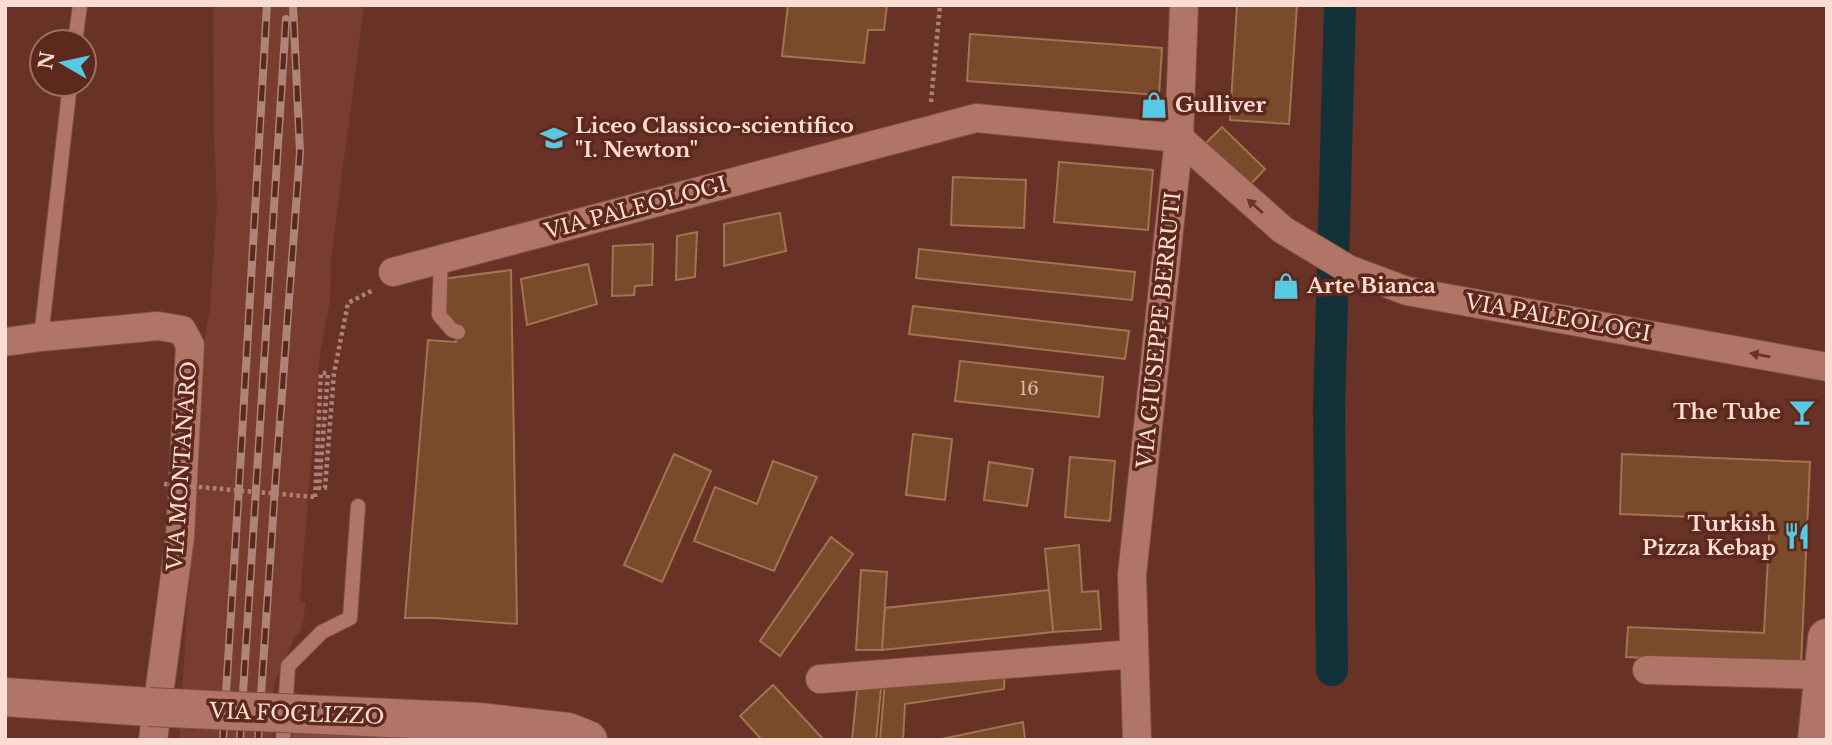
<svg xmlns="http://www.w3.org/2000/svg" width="1832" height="745" viewBox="0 0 1832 745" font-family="'Libre Baskerville',serif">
<rect width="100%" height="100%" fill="#683326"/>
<path fill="#783d2e" d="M213 5H364L331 260 330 300 319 361 300 601 306 603 301 631 295 636 274 684 273 740H179L204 342 210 308 217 204 214 135Z"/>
<path fill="#844a3b" d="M293 732 545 740H292Z"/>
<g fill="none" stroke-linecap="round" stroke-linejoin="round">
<path stroke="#133138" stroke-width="32" d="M1332 670 1329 411 1340 5"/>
</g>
<g fill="#794b2a" stroke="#a47351" stroke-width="2">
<path d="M788 5H887L884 30H868L864 63 782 56Z"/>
<path d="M1237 5H1297L1289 124 1230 120Z"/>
<path d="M970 34 1162 48 1159 95 967 81Z"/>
<path d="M1222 127 1265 169 1246 189 1202 147Z"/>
<path d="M1059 162 1153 170 1148 230 1054 222Z"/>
<path d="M953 177 1026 180 1024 228 951 225Z"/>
<path d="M780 213 786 251 724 266V224Z"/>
<path d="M697 232 695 277 676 280 677 236Z"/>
<path d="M653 244 652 285 635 286 634 295 612 296 613 246Z"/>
<path d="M919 249 1135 272 1132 300 916 278Z"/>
<path d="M588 264 597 304 527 325 521 279Z"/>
<path d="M511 270 517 624 435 618H405L428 340 456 342 457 335 435 317V280Z"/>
<path d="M913 306 1129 331 1125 359 909 334Z"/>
<path d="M960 361 1103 377 1099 417 955 401Z"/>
<path d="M913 434 952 439 945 500 906 495Z"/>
<path d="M674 454 711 471 662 582 624 565Z"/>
<path d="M1622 454 1810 462 1801 665 1626 657 1628 627 1764 633 1770 520 1620 514Z"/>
<path d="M1070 457 1115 461 1110 521 1065 517Z"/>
<path d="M773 461 817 477 774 571 694 541 715 487 757 504Z"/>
<path d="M989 462 1033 469 1027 506 984 500Z"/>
<path d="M831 537 853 554 780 656 760 641Z"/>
<path d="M1079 545 1082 592 1098 591 1101 629 1053 632 1045 549Z"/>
<path d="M861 570 887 572 882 650H856Z"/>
<path d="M1049 590 1053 632 882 650 885 608Z"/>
<path d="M1005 667 1004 689 905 704 903 740H880L885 680Z"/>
<path d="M882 679 876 740H852L858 681Z"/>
<path d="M773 685 824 740H762L740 716Z"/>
<path d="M1023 722 1025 740H937Z"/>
</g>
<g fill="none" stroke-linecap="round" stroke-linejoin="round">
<defs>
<g id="service">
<path d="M75 42 80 5"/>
<path d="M441 259 439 315 452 330 458 332"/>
<path d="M41 337 70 84"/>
<path d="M283 740 288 666 322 632 350 618 358 506"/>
</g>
<g id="minor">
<path d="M393 272 976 118 1179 138 1283 230 1348 269 1407 291 1827 367"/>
<path d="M5 342 41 337 158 326 182 330 190 345 180 537 153 740"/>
<path d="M1647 670 1823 675"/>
<path d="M820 679 1134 654"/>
<path d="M1137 740 1132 575 1179 138 1184 5"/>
</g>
<g id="secondary">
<path d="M5 697 149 707"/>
<path d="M323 715 479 722 568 732 588 740"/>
<path d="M1817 740 1827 638"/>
</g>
</defs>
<use href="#service" stroke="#7c5044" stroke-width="16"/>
<use href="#minor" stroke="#7c5044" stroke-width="30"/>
<use href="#secondary" stroke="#7c5044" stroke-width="40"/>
<g stroke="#ad8176" stroke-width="4.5" stroke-dasharray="3.5 3.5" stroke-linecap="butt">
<path d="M931 102 940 5"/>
<path d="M315 497 321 373H328L319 488H325L334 373 348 303 373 290"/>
</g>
<use href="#service" stroke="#b07566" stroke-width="14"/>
<use href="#minor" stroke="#b07566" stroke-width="28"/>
<use href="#secondary" stroke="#b07566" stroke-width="38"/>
<defs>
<g id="rail">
<path d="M223 740 239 487 267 5"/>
<path d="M240 740 286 19"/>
<path d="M258 740 275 488 300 152 293 5"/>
</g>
</defs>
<use href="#rail" stroke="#af8478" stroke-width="8"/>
<use href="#rail" stroke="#5c291c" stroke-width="5" stroke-dasharray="16" stroke-linecap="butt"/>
<defs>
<path id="secondary-bridge" d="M149 707 323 715"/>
</defs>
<use href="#secondary-bridge" stroke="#7c5044" stroke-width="40" stroke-linecap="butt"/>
<path stroke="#ad8176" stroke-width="4.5" stroke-dasharray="3.5 3.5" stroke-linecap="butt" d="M164 484 315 497"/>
<use href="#secondary-bridge" stroke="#b07566" stroke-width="38"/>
</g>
<defs><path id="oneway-solid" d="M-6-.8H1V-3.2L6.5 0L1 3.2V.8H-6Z" transform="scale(1.75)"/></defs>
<g fill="#693427">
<use href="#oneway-solid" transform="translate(1255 206) rotate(-138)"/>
<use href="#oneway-solid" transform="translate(1760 355) rotate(-170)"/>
</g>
<defs>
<symbol id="shop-bare" viewBox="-9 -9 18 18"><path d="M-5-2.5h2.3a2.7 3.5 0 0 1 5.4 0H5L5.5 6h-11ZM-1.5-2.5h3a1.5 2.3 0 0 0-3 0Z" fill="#58c9e3" stroke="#5c291c" stroke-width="2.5" paint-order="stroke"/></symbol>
<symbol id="school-bare" viewBox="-9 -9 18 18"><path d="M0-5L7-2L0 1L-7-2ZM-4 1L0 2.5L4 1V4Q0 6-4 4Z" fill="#58c9e3" stroke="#5c291c" stroke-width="2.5" paint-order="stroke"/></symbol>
<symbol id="bar-bare" viewBox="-9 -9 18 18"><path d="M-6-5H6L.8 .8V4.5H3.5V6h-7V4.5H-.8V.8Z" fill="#58c9e3" stroke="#5c291c" stroke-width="2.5" paint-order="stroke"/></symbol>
<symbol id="restaurant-bare" viewBox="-9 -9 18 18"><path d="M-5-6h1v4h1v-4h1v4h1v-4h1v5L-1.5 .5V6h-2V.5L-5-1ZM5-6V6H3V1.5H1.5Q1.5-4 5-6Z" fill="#58c9e3" stroke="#5c291c" stroke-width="2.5" paint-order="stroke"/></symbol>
</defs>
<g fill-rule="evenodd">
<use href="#shop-bare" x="1135" y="86" width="38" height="38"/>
<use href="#school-bare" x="535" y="119" width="38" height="38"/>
<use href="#shop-bare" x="1267" y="267" width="38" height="38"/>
<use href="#bar-bare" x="1783" y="393" width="38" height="38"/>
<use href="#restaurant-bare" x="1778" y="517" width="38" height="38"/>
</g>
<g text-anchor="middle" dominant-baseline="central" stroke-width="7" stroke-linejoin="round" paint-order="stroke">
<g font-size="18" fill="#dcb8a9">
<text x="1029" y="389">16</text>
</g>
<g font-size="21" font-weight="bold" fill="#fddcd3" stroke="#5c291c" text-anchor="start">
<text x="1175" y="105">Gulliver</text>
<text x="575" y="126">Liceo Classico-scientifico<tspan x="575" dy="24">"I. Newton"</tspan></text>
<text x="1307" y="286">Arte Bianca</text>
<text x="1781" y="412" text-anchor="end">The Tube</text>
<text x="1776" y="524" text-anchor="end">Turkish<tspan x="1776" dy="24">Pizza Kebap</tspan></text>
</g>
<g font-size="21" fill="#fddcd3" stroke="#5c291c">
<text transform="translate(636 208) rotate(-15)">VIA PALEOLOGI</text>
<text transform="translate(1558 318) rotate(10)">VIA PALEOLOGI</text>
<text transform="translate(1159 330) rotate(-84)">VIA GIUSEPPE BERRUTI</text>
<text transform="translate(182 466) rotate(-86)">VIA MONTANARO</text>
<text transform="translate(297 714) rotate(2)">VIA FOGLIZZO</text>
</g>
</g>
<rect width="1832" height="745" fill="none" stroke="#fddcd3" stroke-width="14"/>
<g transform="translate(63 63) rotate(279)"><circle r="33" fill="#5c291c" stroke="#9c7165" stroke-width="2"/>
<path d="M0-5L12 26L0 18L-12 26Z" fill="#58c9e3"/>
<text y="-10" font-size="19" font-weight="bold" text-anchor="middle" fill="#fddcd3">N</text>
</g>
</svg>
